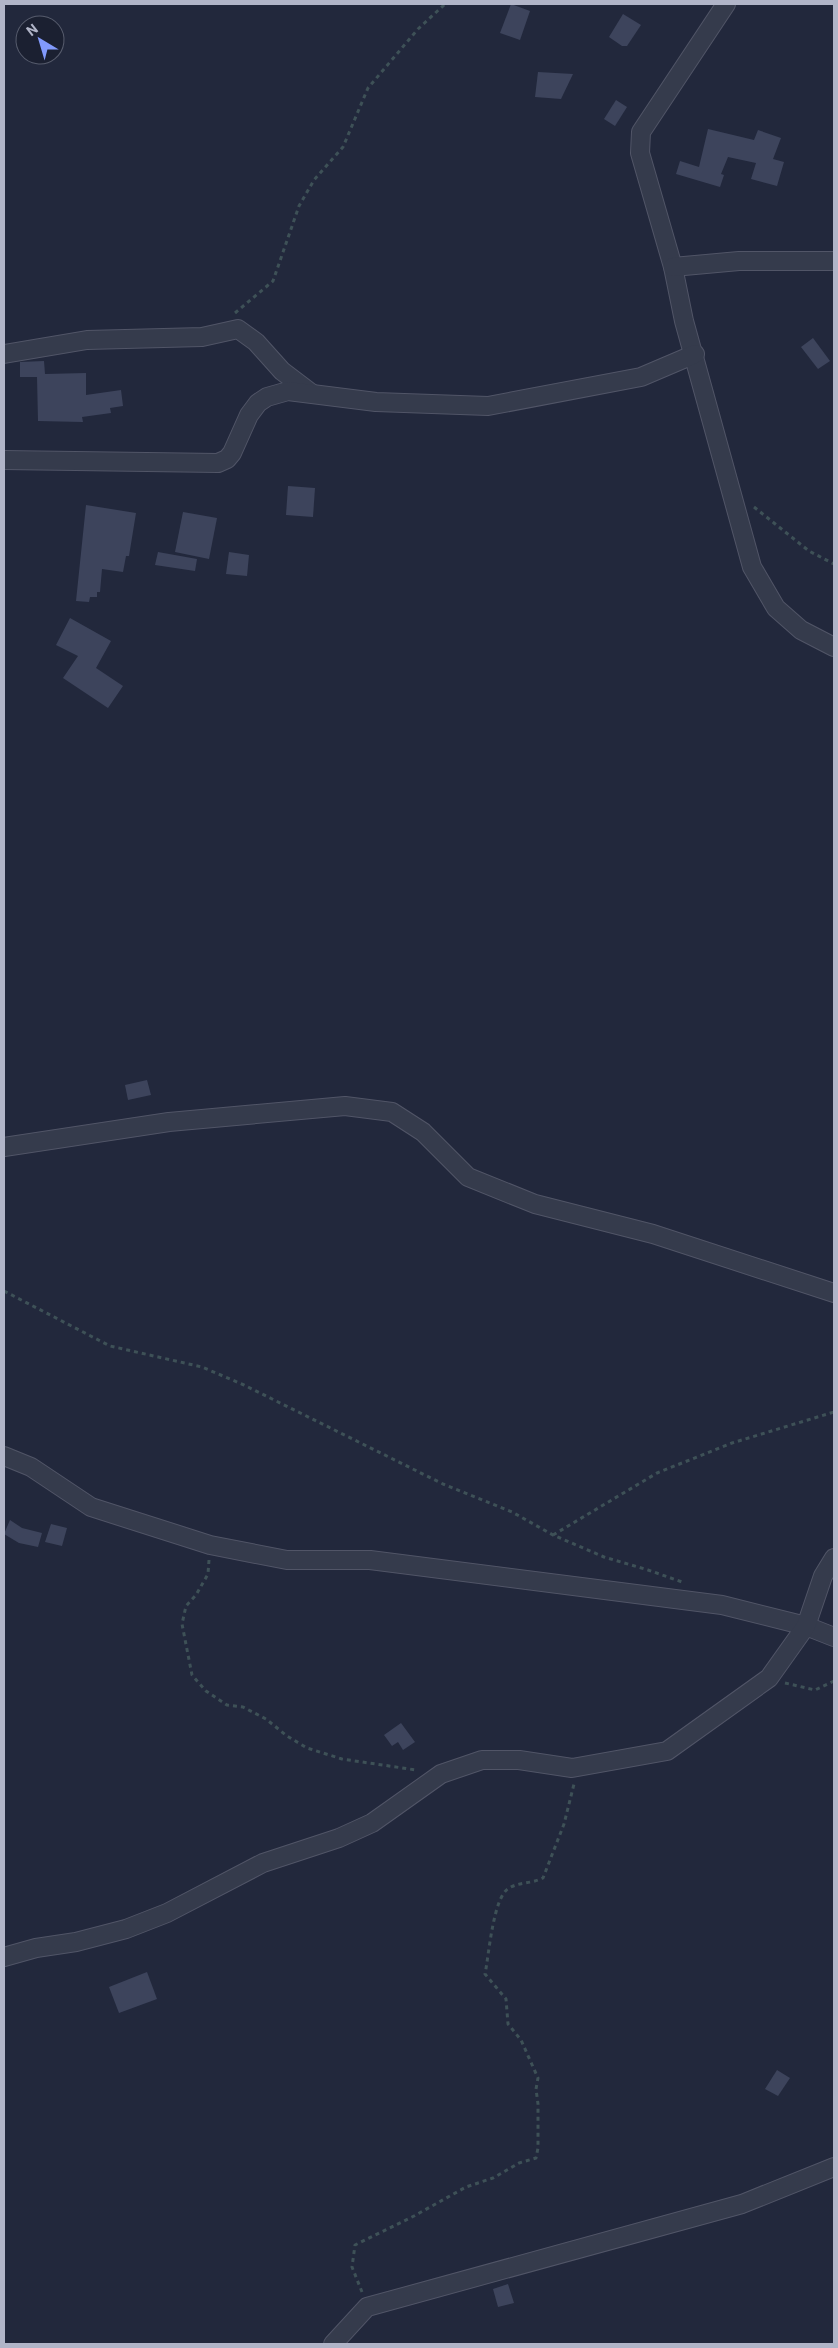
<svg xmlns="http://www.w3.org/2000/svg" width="838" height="2348" viewBox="0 0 838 2348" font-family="Roboto,sans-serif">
<rect width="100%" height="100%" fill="#22283c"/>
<g fill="#3d445c">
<path d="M511 4 530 11 520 40 500 33Z"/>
<path d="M623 14 641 25 627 46H622L609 37Z"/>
<path d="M538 72 573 74 561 99 535 97Z"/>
<path d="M616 100 627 107 615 126 604 119Z"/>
<path d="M708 129 754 140 758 130 781 138 773 159 784 162 777 186 751 179 756 163 728 157 721 174 724 175 720 187 676 174 680 161 699 167Z"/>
<path d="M813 338 830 361 818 369 801 347Z"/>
<path d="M44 361 45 374 86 373V395L121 390 123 406 110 408 111 413 82 417 83 422 38 421 37 377H20V362Z"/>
<path d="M288 486 315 488 313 517 286 515Z"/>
<path d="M86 505 136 513 129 556H126L123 572 102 569 100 592H97V597H90L89 602 76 601Z"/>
<path d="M183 512 217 518 209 559 175 552Z"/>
<path d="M158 552 197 559 195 571 155 565Z"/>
<path d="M229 552 249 555 247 576 226 574Z"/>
<path d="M70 618 111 641 96 668 123 686 108 708 63 678 78 656 56 645Z"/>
<path d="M147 1080 151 1095 128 1100 125 1085Z"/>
<path d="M10 1520 22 1528 42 1533 38 1547 19 1543 4 1534Z"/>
<path d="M51 1524 67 1528 62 1546 45 1542Z"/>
<path d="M401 1723 415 1742 403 1750 398 1742 392 1746 384 1735Z"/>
<path d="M147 1972 157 1999 119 2013 109 1987Z"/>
<path d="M777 2070 790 2078 778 2096 765 2089Z"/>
<path d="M508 2284 514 2303 498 2307 493 2289Z"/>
</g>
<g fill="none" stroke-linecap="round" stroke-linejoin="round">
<defs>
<g id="minor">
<path d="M726 4 641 132 640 153 673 267 684 321 752 567 776 608 801 630 834 647"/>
<path d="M673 267 739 261H834"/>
<path d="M4 354 87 340 202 337 238 329 256 342 282 371 311 393"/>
<path d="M4 460 218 463 227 459 232 453 249 415 258 403 267 397 288 391 376 402 488 406 641 377 695 354"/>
<path d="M4 1147 169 1122 345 1106 392 1112 423 1132 468 1177 535 1204 653 1234 834 1293"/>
<path d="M4 1456 31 1467 91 1507 210 1545 287 1560H370L722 1605 806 1626 834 1637"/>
<path d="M4 1957 36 1948 76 1942 126 1929 167 1913 263 1863 339 1838 372 1823 441 1774 482 1760H519L572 1768 667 1751 769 1678 806 1626 823 1576 834 1558"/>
<path d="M333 2344 367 2307 742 2204 834 2167"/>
</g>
</defs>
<use href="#minor" stroke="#515567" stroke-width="20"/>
<g stroke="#3e5157" stroke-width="3" stroke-dasharray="4 4" stroke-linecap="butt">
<path d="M235 313 273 281 299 206 314 180 343 147 368 88 418 29 445 4"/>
<path d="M754 507 809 551 834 564"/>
<path d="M4 1291 110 1346 202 1367 244 1385 443 1484 512 1512 553 1535 604 1557 648 1570 685 1583"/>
<path d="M553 1535 657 1473 732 1443 834 1412"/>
<path d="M209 1560 208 1574 196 1595 186 1606 182 1624 192 1675 206 1691 227 1705 243 1707 266 1719 287 1736 307 1748 342 1759 416 1770"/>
<path d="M785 1683 815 1690 834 1681"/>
<path d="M362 2292 352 2267 355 2245 414 2216 466 2187 493 2178 519 2163 536 2158 538 2148V2104L536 2089 538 2078 521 2040 508 2024 506 1999 485 1974C489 1955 493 1897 509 1888 519 1882 531 1884 543 1878L564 1824 574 1784"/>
</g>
<use href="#minor" stroke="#353b4c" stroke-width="18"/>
</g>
<rect width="838" height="2348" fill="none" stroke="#b1b5c8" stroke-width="10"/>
<g transform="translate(40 40) rotate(322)"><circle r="24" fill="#1b2031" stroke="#575c6d"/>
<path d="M0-4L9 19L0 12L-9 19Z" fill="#829afc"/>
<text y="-8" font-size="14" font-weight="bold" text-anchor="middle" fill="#b1b5c8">N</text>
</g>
</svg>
